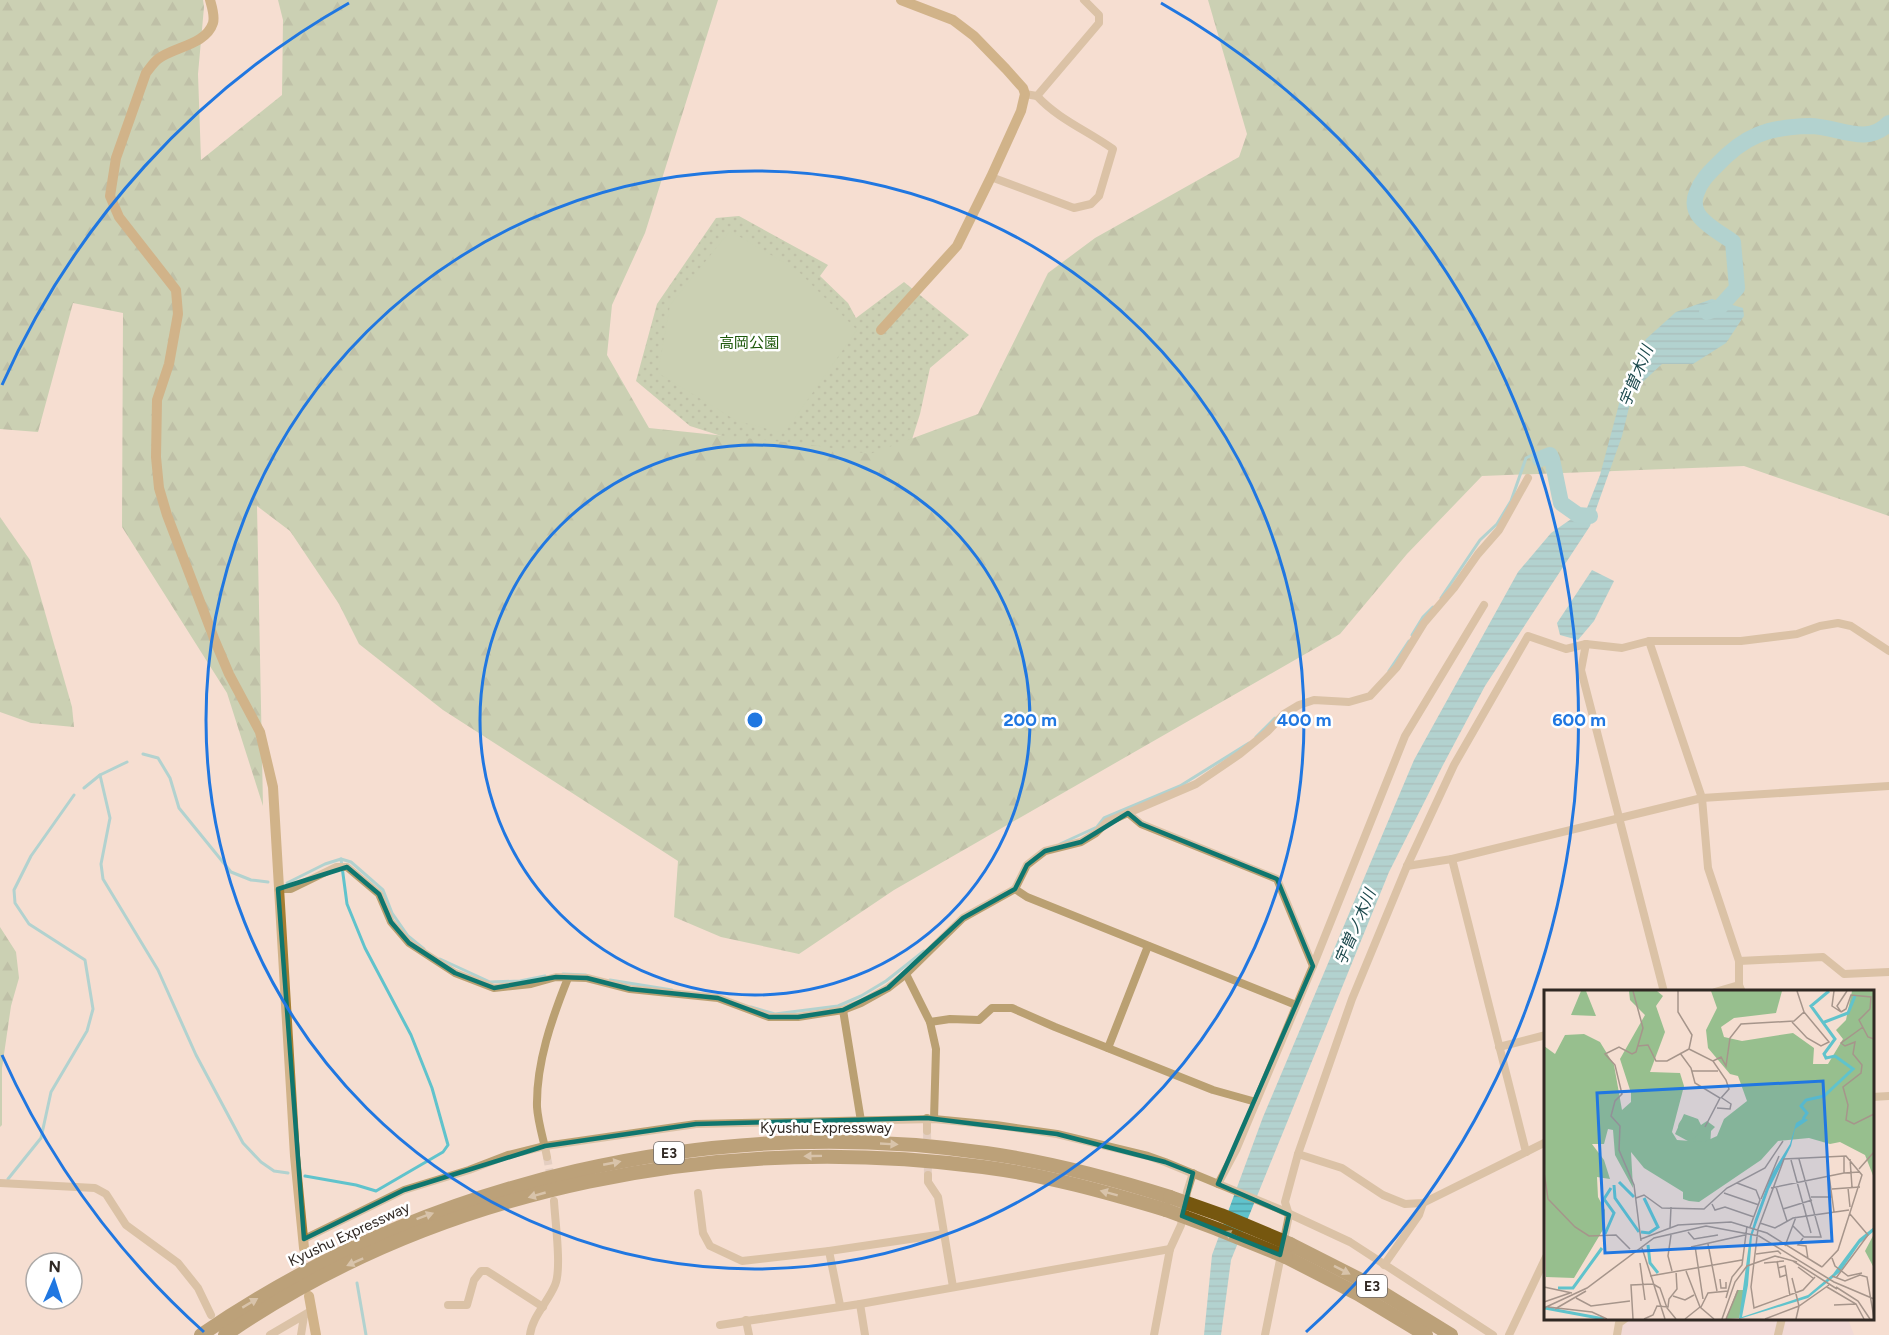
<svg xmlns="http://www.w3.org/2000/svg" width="1889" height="1335" viewBox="0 0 1889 1335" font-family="Figtree,'Noto Sans JP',sans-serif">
<defs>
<pattern id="grass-dots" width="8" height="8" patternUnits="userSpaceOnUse" patternTransform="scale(1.5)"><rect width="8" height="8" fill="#97bf8e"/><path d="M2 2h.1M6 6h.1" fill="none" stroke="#7c9b74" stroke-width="1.8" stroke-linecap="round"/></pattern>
<pattern id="forest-firs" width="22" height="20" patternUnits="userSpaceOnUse" patternTransform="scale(1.5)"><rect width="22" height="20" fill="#97bf8e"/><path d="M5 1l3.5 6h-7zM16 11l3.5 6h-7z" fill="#7c9b74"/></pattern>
<pattern id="water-rules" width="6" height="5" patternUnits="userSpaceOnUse" patternTransform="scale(1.5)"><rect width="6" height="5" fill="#60c3cc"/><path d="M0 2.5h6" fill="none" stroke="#509ea5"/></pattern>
</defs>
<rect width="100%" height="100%" fill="#f5ded1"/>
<path fill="#ebd2db" d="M1622 1318 1848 1319 1854 1335H1616Z"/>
<path fill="url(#grass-dots)" d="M739 216 828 265 820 276 848 303 856 318 904 282 969 335 930 368 920 414 903 468 916 503 976 487 1012 466 1038 456 1079 478 1087 554 1018 602 978 610 946 603 925 633 859 630 856 571 811 554 809 487 762 449 690 426 636 381 657 304 716 218Z"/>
<g fill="url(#forest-firs)">
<path d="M0 0H203L204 7 198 74 201 160 282 95 283 20 278 0H718L645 233 612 305 607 355 649 428 812 445 870 454 978 414 1048 273 1095 238 1239 157 1247 134 1208 0H1889V516L1744 466 1482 476 1407 554 1340 634 894 890 799 954 721 937 674 917 678 861 443 710 359 644 339 604 290 531 257 506 263 806 227 693 122 527 123 313 73 303 38 432 0 429Z"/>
<path d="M0 517 30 560 72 707 74 727 31 723 0 712Z"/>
<path d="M0 927 16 952 19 978 11 1006 2 1068V1125L0 1127Z"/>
</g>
<path fill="#97bf8e" d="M730 231 797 270 857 330 784 433 737 421 658 373 670 305Z"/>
<g fill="url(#water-rules)">
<path d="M1712 299 1743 308 1744 316 1726 343 1693 364H1662L1633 391 1622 436 1590 526 1485 686 1443 765 1389 872 1231 1260 1221 1335H1204L1212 1255 1263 1117 1414 760 1518 572 1551 533 1587 508 1600 475 1623 389 1646 339 1676 312Z"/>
<path d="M1592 570 1614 581 1594 621 1578 640 1560 635 1557 623Z"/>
</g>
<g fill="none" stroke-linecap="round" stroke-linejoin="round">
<g stroke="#60c3cc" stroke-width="3">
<path d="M1441 598 1480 540 1497 524 1511 501 1526 458 1532 455 1540 459"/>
<path d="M1412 635 1423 617 1433 607"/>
<path d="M1389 671 1409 641"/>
<path d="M1256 737 1275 718"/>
<path d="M143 754 158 758 170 778 179 808 231 872 251 880 268 882"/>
<path d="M100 775 110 818 101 864 103 879 158 970 196 1055 243 1143 261 1162 274 1171 288 1173"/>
<path d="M84 788 100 775 127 762"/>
<path d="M1060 844 1097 827 1104 818 1180 786 1249 743"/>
<path d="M287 883 325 864 341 859 351 862 383 890 392 913 408 936 424 949"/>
<path d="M440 959 490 982 520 981 545 976"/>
<path d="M563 974 586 975"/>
<path d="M610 980 672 990"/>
<path d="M751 1007 775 1014 838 1006 861 996 886 981 924 951"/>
<path d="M305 1176 356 1185 376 1191 443 1152 448 1145 432 1088 411 1035 365 948 347 904 341 859"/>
<path d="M8 1179 41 1138 51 1092 87 1031 93 1009 85 960 29 924 15 903 14 890 31 856 74 795"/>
<path d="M357 1283 366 1335"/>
</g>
<g stroke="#60c3cc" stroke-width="16">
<path d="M1707 312 1719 308 1737 288 1733 242C1715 229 1686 217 1697 192 1701 181 1708 174 1716 166 1745 135 1768 127 1810 126 1837 126 1867 147 1889 123"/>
<path d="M1540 459 1550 455 1552 459 1561 503 1578 515 1590 516"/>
</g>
<g stroke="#cebaae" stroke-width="8" stroke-dasharray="8 4" stroke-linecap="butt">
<path d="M927 1131 928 1175"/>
<path d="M547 1157 551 1179"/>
</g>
<path stroke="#cebaae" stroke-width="10" stroke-dasharray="10 5" stroke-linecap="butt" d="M304 1248 307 1278"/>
<g stroke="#baa072" stroke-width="8">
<path d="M1025 94 1037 96 1099 23V15L1084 0"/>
<path d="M991 177 1074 208 1091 204 1099 196 1113 149C1088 131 1058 119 1037 96"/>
<path d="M1649 641 1702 798 1708 868 1739 961V985L1742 992"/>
<path d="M1586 644 1581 670 1664 992"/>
<path d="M1128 813 1141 824 1277 879 1313 966 1236 1150 1218 1184"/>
<path d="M1452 859 1526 1152"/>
<path d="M1407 866 1452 859 1702 798 1889 786"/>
<path d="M278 889H291L336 867H347L379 894 391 922 409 943 455 973 494 988 531 984 556 977 587 978 630 989 718 998 769 1017H798L843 1010 861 1003 888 988 906 974 963 918 1015 889 1027 865 1045 851 1081 842 1096 833 1107 822 1196 784 1240 754 1267 732 1284 714 1299 705 1314 700 1349 702 1370 696 1397 667 1424 623 1454 588 1478 554 1499 530 1528 478"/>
<path d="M1015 889 1027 897 1296 1005"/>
<path d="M1739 961 1823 957 1844 974 1889 972"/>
<path d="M1313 966 1405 736 1484 605"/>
<path d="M906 974 930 1022 950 1019 979 1020 992 1008H1012L1055 1027 1213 1090 1256 1102"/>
<path d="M1715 992 1739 985"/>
<path d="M843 1010 861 1121"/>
<path d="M930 1022 936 1049 934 1119"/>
<path d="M1499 1047 1546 1035"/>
<path d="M1108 1048 1148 946"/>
<path d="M1872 1097 1889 1096"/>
<path d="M927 1118V1131"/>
<path d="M1298 1154 1342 1168 1383 1195 1405 1204 1423 1203 1546 1142"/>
<path d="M547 1157C544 1141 538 1123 537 1107 536 1063 552 1018 568 978"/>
<path d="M928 1175V1182L938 1197 953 1287"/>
<path d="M0 1183 95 1188 106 1194 126 1225 178 1263 198 1288 211 1315"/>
<path d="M698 1193 703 1233 710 1246 742 1261 829 1251 944 1234"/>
<path d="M304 1239 404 1190 469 1170 508 1155 545 1146 696 1124 934 1119 996 1125 1057 1134 1148 1156 1165 1162 1279 1209 1350 1242 1493 1335"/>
<path d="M829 1251 840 1305"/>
<path d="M1384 1265 1419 1215 1423 1203"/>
<path d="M860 1304 865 1335"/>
<path d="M448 1305H467L474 1280 481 1271H487L543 1307"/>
<path d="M746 1320 749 1335"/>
<path d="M720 1325 860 1304 1170 1249"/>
<path d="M270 1335 311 1311"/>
<path d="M301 1335 304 1316"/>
<path d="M530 1335C532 1317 548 1302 555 1285 562 1269 555 1221 554 1201"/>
<path d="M1154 1335 1170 1249 1181 1225 1187 1192 1193 1173"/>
<path d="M1265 1335 1289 1215 1285 1202 1298 1154 1352 999 1407 866 1454 765 1528 636 1566 649 1586 644 1622 648 1649 641H1741L1797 634 1820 626 1838 623 1851 626 1889 651"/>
<path d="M1509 1335 1546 1257"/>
<path d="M1617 1335 1619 1323 1626 1318"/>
<path d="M1778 1335 1782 1318"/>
</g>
<g stroke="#a57e32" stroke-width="10">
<path d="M210 0C212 7 215 16 213 23 206 45 173 47 158 59 153 63 150 68 146 73L116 158 110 196 119 217 176 290 178 314 169 364 157 400 156 457 159 488 167 515 215 641 229 674 260 732 273 787 295 1156 304 1248"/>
<path d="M881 330 957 246 991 177 1021 111 1025 94 1023 88 1006 69 974 36 953 20 901 0"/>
<path d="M309 1296 316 1335"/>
</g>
<g stroke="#76570f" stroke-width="14">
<path d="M1290 1244 1365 1282 1451 1335"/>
<path d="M1286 1257 1358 1294 1426 1335"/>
<path d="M201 1335C429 1179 713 1114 986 1153 1049 1162 1110 1178 1170 1197"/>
<path d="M225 1335C444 1184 723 1133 983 1167 1045 1175 1106 1192 1166 1210"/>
</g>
<g stroke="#76570f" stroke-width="14">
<path d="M1170 1197 1221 1215 1290 1244"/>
<path d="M1166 1210 1217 1229 1286 1257"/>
</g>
</g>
<defs><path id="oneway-solid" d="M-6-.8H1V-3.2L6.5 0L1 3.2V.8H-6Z" transform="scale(1.5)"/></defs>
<g fill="#b4a37b">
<use href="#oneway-solid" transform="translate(889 1144) rotate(3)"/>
<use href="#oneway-solid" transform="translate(813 1156) rotate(179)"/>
<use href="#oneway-solid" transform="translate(612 1163) rotate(-11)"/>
<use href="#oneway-solid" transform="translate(1109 1193) rotate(-165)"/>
<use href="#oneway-solid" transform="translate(537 1195) rotate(164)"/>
<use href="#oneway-solid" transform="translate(425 1216) rotate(-20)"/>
<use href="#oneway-solid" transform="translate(1232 1235) rotate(-157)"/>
<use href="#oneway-solid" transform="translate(355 1262) rotate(156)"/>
<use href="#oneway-solid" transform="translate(1342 1270) rotate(27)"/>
<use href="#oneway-solid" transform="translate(250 1303) rotate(-31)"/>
</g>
<path d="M0 0H1889V1335H0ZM1128 813 1141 824 1277 879 1313 966 1218 1184 1289 1215 1280 1255 1182 1216 1193 1173 1165 1162 1057 1134 927 1118 696 1124 545 1146 404 1190 304 1239 278 889 347 867 379 894 391 922 409 943 455 973 494 988 556 977 587 978 630 989 718 998 769 1017H798L843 1010 888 988 963 918 1015 889 1027 865 1045 851 1081 842Z" fill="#f5ded1" fill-opacity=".55" fill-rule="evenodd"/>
<path fill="none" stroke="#0f766e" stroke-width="4.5" stroke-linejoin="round" d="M1128 813 1141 824 1277 879 1313 966 1218 1184 1289 1215 1280 1255 1182 1216 1193 1173 1165 1162 1057 1134 927 1118 696 1124 545 1146 404 1190 304 1239 278 889 347 867 379 894 391 922 409 943 455 973 494 988 556 977 587 978 630 989 718 998 769 1017H798L843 1010 888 988 963 918 1015 889 1027 865 1045 851 1081 842Z"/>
<g fill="none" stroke="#2077e1" stroke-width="3">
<circle cx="755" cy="720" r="275"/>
<circle cx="755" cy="720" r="549"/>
<path d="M204 1332A824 824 0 0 1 2 1055M2 385A824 824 0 0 1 349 3M1161 3A824 824 0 0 1 1306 1332"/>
</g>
<g text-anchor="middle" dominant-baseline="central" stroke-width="5" stroke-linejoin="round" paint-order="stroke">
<g fill="#fff" stroke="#6e6865" stroke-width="1.5">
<rect x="654" y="1142" width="30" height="22" rx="4.5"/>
<rect x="1357" y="1275" width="30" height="22" rx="4.5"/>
</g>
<g font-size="14" font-weight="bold" fill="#302823">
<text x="669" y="1153">E3</text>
<text x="1372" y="1286">E3</text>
</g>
<g font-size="15" fill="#1e590b" stroke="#fff">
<text x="749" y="343">高岡公園</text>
</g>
<g font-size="15" fill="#302823" stroke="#fff">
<text x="826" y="1128">Kyushu Expressway</text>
<text transform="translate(349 1234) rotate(-25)">Kyushu Expressway</text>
</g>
<g font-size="16" font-style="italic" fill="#1c494d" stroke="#fff">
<text transform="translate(1636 376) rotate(-68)">宇曽木川</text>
<text transform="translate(1355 927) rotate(-67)">宇曽ノ木川</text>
</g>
</g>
<g transform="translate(1544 990)">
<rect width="330" height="330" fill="#f5ded1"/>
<path d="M140 124 154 129 157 135 163 131 171 137 167 141 166 157 180 151 185 153 187 162 160 173 153 156 131 144ZM193 300H202L195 328 182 329Z" fill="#97bf8e"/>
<path d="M37 1H42L52 26 27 25ZM85 1H113L119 6 112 16 121 42 106 82 136 83 140 96 128 142 133 150 160 152 173 146 180 129 203 111 194 86 186 84 164 58 162 40 173 18 167 1H238L232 23 190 28 177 37 180 47 198 51 249 43 270 58 269 74H284L299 49 292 40 302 30 308 1H330V188L321 165 296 152 286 154 265 148 234 151 217 170 155 212 145 211 139 209V202L100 178 87 162 89 198 71 165 69 140 64 139 60 154H48L60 170 66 189 53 187 54 207 61 220 60 238 30 288 2 287 0 56 11 64 21 45 40 44 56 52 70 75 78 120 87 112V103L76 69 101 25 86 10ZM330 244V278L321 261Z" fill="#97bf8e"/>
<path d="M134 138a11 11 0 1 1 22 0a11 11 0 1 1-22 0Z" fill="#97bf8e"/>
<path d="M260 128 264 130 251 139 247 156 225 199 208 246 204 295 198 327 264 305 289 284 315 249 330 237V241L316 253 296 282 264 308 195 329 206 246 211 229 227 185 246 154 252 133Z" fill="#60c3cc"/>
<path fill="none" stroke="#60c3cc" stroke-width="3" d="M278 33 304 23 311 6M259 129 263 123 257 116 262 110 280 106 309 79 291 66 282 68 280 64 291 49 267 16 285 1M75 192 90 207M70 195 71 208 95 242M97 242 105 243 114 237 100 208M61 244 70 223 60 209 67 198M104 255 106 273 114 283M14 298H29L58 258M1 318 60 329"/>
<path fill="none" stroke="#a6958b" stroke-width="1.5" d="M89 1 99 38 92 62 88 64 75 57 61 64 71 75 78 104 71 111 67 126 76 136 75 160 90 195 97 251M134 1V22L148 45 145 59M290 1 288 16 297 22M297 22 302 19 307 5 327 7 326 19 315 30 324 47 330 49M297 22 293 16 303 1M248 32 263 48 277 56 285 52 260 22 253 1M319 37 297 53 301 56 311 52 309 64 318 75 317 83 299 97 304 115 302 130 310 134 330 124M94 56 104 55 112 71H123L145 59M145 59 169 71 182 90 185 99 177 108M136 63 147 78 151 93 176 108 161 137M169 71 177 67 182 76 186 48 197 34 250 31 260 22M148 81H174M173 118 186 119 187 114 178 108M300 166V183L316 182M306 169 308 197M247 170 267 243M315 179 330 162M0 182 4 209 31 237 45 246 72 245 86 259M285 185 290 222M193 193 212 200 216 210 206 237M232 197 243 231M227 198 300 183M304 198 306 217M288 199 316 197M180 203 215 215M267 207H288M92 208 100 205 118 218 160 219 183 198 221 178 239 151M217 209 235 166M168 214 171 220 181 217 210 227M239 219 268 210M216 233 231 238 249 228 305 220M249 236 260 247H277L255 169M126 238 127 217M144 242 150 249 174 245M127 245 124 266 128 281M259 248 254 255 262 256 264 269M97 249 134 235 187 232 223 243 278 277M164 254 173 301M151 256 159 309M241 256 252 227M147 257 201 245M98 258 121 329M212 264 234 261 237 264M288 268 291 276 304 286 318 283M233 271 236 287 242 285M249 271 293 299M96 273 101 310M220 273 240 271M254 277 269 288M234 278 241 276 246 306M142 281 156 317 170 329M106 286 198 270M288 286 301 291 316 285 323 287 330 328M271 287 259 300 210 318 207 297 214 239 240 169 302 166 318 185 294 260 278 277M248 288 255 316 252 329M292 288 324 245 306 224M176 289 177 298H182V292M109 294 116 298 123 318 132 329M0 297 28 303M283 297 312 314 320 329M292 297 314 311 326 329M129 306 141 310 150 305M32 308 47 316 86 311M182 308 188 287 198 275 203 236M0 312 26 303M290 315 312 314M4 317 48 322 63 329M157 317 164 303 184 301M0 318 43 298 110 248 162 236 215 246 290 292 330 309M11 319 42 301M89 329 87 295 109 294M100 329 109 325 113 316 124 317 125 309 133 299 132 281M141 329 156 317M178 329 191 292 203 276 231 266 253 272M182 329 194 300M221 329 255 316 285 295"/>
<path fill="#2077e1" fill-opacity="0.15" stroke="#2077e1" stroke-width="3" d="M279 91 288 251 61 263 53 103Z"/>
<rect width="330" height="330" fill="none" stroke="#302823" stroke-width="3"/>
</g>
<circle cx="755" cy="720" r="9" fill="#2077e1" stroke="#fff" stroke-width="3"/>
<g font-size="18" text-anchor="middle" font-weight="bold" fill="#2077e1" stroke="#fff" stroke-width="5" stroke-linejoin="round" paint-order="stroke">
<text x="1030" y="726">200 m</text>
<text x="1304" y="726">400 m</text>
<text x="1579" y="726">600 m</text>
</g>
<g transform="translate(54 1281) rotate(3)"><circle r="28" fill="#ffffff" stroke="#aca9a7" stroke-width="1.5"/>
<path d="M0-4.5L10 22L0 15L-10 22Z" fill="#2077e1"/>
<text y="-9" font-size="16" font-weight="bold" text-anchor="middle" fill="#302823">N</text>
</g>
</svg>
